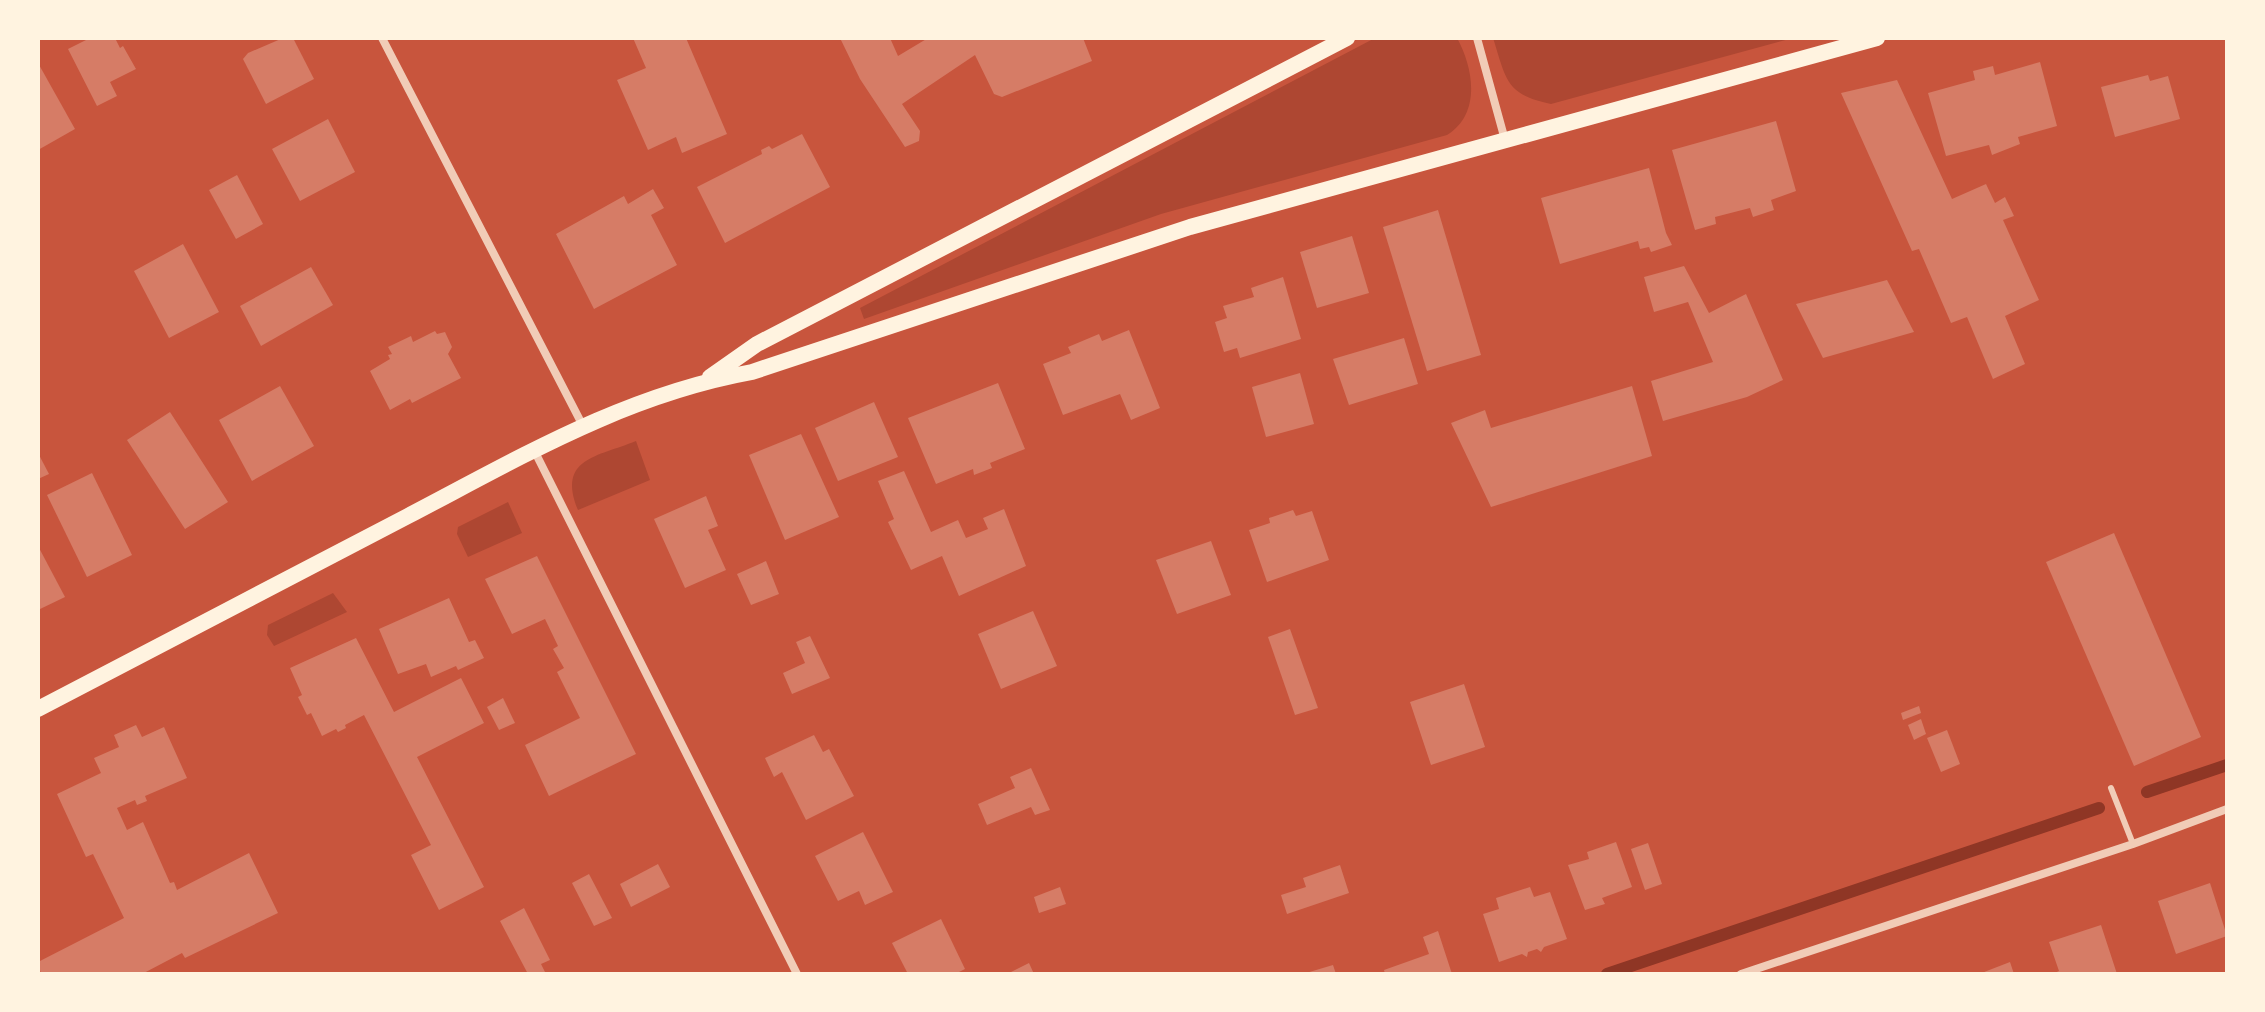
<svg xmlns="http://www.w3.org/2000/svg" width="2265" height="1012" viewBox="0 0 2265 1012" font-family="'Fira Sans Condensed',sans-serif">
<rect width="100%" height="100%" fill="#c8553d"/>
<g fill="#ae4732">
<path d="M1375 38H1457C1474 69 1481 114 1447 135L1161 214 864 319 860 308Z"/>
<path d="M1493 38H1793L1551 104C1505 95 1506 78 1493 38Z"/>
<path d="M636 441 650 480 578 510C557 458 597 457 636 441Z"/>
<path d="M508 502 522 533 468 557 457 534 458 527Z"/>
<path d="M333 593 347 612 274 646 267 635 268 625Z"/>
</g>
<g fill="none" stroke-linecap="round" stroke-linejoin="round">
<g stroke="#8f3625" stroke-width="12">
<path d="M2147 792 2227 765"/>
<path d="M1607 974 2099 808"/>
</g>
</g>
<g fill="#d67c66">
<path d="M90 38H115L120 48 123 46 136 69 110 82 117 96 97 106 68 49Z"/>
<path d="M283 38H293L314 79 266 104 243 59 248 53Z"/>
<path d="M633 38H686L727 134 682 153 676 137 648 150 617 80 646 68Z"/>
<path d="M840 38H890L898 56 928 38H1083L1092 61 1002 97 994 94 975 55 902 104 920 131 919 141 905 147 860 79Z"/>
<path d="M2040 62 2057 126 2018 137 2020 144 1992 155 1989 145 1946 156 1928 93 1975 80 1973 71 1993 66 1995 75Z"/>
<path d="M38 63 75 129 38 150Z"/>
<path d="M2148 75 2150 81 2168 76 2180 119 2115 137 2101 87Z"/>
<path d="M1897 80 1952 199 1986 184 1995 203 2005 197 2014 216 2003 220 2039 300 2005 316 2025 364 1993 379 1967 317 1951 323 1919 249 1912 251 1841 93Z"/>
<path d="M328 119 355 172 300 201 272 149Z"/>
<path d="M1776 121 1796 191 1771 200 1774 210 1753 217 1750 208 1715 217 1716 224 1695 230 1672 150Z"/>
<path d="M802 134 830 187 725 243 697 187 762 154 761 150 769 146 772 149Z"/>
<path d="M1649 168 1666 233 1672 245 1651 252 1649 247 1640 249 1638 241 1560 264 1541 198Z"/>
<path d="M237 175 263 224 236 239 209 190Z"/>
<path d="M653 189 664 208 651 215 677 265 594 309 556 234 624 196 628 204Z"/>
<path d="M1438 210 1481 355 1427 371 1383 227Z"/>
<path d="M1352 236 1369 293 1317 308 1300 252Z"/>
<path d="M183 244 219 312 169 338 134 271Z"/>
<path d="M1684 266 1709 313 1746 294 1783 380 1747 397 1663 421 1651 381 1713 362 1688 302 1654 312 1644 277Z"/>
<path d="M311 267 333 305 261 346 240 306Z"/>
<path d="M1283 277 1301 339 1240 358 1237 348 1224 352 1215 322 1227 318 1223 306 1254 297 1251 288Z"/>
<path d="M1887 280 1914 332 1823 358 1796 304Z"/>
<path d="M1129 330 1160 408 1131 420 1120 394 1063 415 1043 364 1071 353 1068 347 1099 334 1102 341Z"/>
<path d="M435 331 437 334 445 332 452 347 448 354 461 378 412 403 410 399 390 410 370 371 390 359 388 355 392 354 388 347 411 336 413 342Z"/>
<path d="M1404 338 1418 384 1349 405 1333 359Z"/>
<path d="M1300 373 1314 424 1266 437 1252 387Z"/>
<path d="M998 383 1025 449 990 463 992 468 974 475 973 469 936 484 908 418Z"/>
<path d="M280 386 314 446 252 481 219 420Z"/>
<path d="M1632 386 1652 456 1491 507 1451 423 1485 410 1491 428Z"/>
<path d="M874 402 898 457 838 481 815 428Z"/>
<path d="M170 412 228 502 185 529 127 440Z"/>
<path d="M801 434 839 517 785 540 749 455Z"/>
<path d="M38 453 49 474 38 479Z"/>
<path d="M904 471 931 532 958 520 966 538 988 529 983 518 1004 509 1026 566 959 596 942 556 911 570 888 522 894 519 878 481Z"/>
<path d="M92 473 132 555 87 577 47 495Z"/>
<path d="M706 496 718 526 708 530 726 570 685 588 654 519Z"/>
<path d="M1293 510 1296 516 1312 511 1329 560 1267 582 1249 530 1270 523 1269 518Z"/>
<path d="M2114 533 2201 737 2134 766 2046 562Z"/>
<path d="M1211 541 1231 595 1177 614 1156 560Z"/>
<path d="M38 546 65 597 38 610Z"/>
<path d="M537 556 636 754 549 796 525 745 580 718 557 672 564 668 553 649 558 646 545 619 512 634 485 579Z"/>
<path d="M766 561 779 594 751 605 737 574Z"/>
<path d="M449 598 469 642 475 640 484 658 458 670 456 666 431 677 426 664 398 674 379 629Z"/>
<path d="M1033 611 1057 666 1001 689 978 634Z"/>
<path d="M1290 629 1318 708 1295 715 1268 637Z"/>
<path d="M810 636 830 678 792 694 783 673 805 663 796 642Z"/>
<path d="M356 638 394 712 461 678 484 723 417 757 484 887 439 910 411 855 431 845 364 715 345 725 346 728 338 732 336 729 322 736 311 713 307 715 298 697 302 695 290 668Z"/>
<path d="M1464 684 1485 747 1431 765 1410 702Z"/>
<path d="M503 698 515 723 499 730 487 707Z"/>
<path d="M1919 706 1921 713 1903 720 1901 713Z"/>
<path d="M1921 719 1926 734 1914 740 1908 725Z"/>
<path d="M136 725 142 737 164 727 187 778 145 796 147 801 137 805 135 800 117 808 127 830 143 822 170 883 174 882 177 890 249 853 278 913 185 958 182 953 142 974H41L38 962 124 918 93 854 86 857 57 794 101 773 94 758 119 747 114 735Z"/>
<path d="M1947 730 1960 764 1941 772 1927 738Z"/>
<path d="M814 735 823 752 829 749 854 796 806 820 782 772 774 777 765 758Z"/>
<path d="M1031 768 1050 810 1035 815 1031 807 987 825 978 804 1015 788 1010 777Z"/>
<path d="M863 832 893 892 865 905 859 891 838 901 815 856Z"/>
<path d="M1616 842 1632 887 1602 898 1605 904 1585 910 1568 865 1589 859 1587 852Z"/>
<path d="M1648 843 1662 884 1645 890 1631 849Z"/>
<path d="M658 864 670 887 631 907 620 884Z"/>
<path d="M1340 865 1349 893 1287 914 1281 895 1306 887 1303 878Z"/>
<path d="M589 874 612 918 594 926 572 883Z"/>
<path d="M2210 883 2227 936 2176 954 2158 901Z"/>
<path d="M1060 887 1066 904 1039 913 1034 897Z"/>
<path d="M1530 887 1534 897 1550 892 1567 939 1544 947 1541 952 1537 949 1528 952 1527 957 1522 954 1499 962 1483 914 1499 909 1496 898Z"/>
<path d="M524 908 550 960 541 964 546 974H528L500 921Z"/>
<path d="M941 919 965 969 955 974H908L892 943Z"/>
<path d="M2101 925 2117 974H2052L2059 971 2049 942Z"/>
<path d="M1438 931 1452 974H1385L1384 970 1429 954 1423 937Z"/>
<path d="M2010 962 2014 974H1979Z"/>
<path d="M1029 963 1034 974H1007Z"/>
<path d="M1333 965 1336 974H1306V973Z"/>
</g>
<g fill="none" stroke-linecap="round" stroke-linejoin="round">
<path stroke="#f1ccb7" stroke-width="6" d="M2111 788 2133 844"/>
<g stroke="#f1ccb7" stroke-width="8">
<path d="M382 38 583 426"/>
<path d="M1477 38 1505 140"/>
<path d="M534 450 797 974"/>
<path d="M1741 974 2133 844 2227 809"/>
</g>
<g stroke="#fff3e0" stroke-width="16">
<path d="M710 377 757 344 1347 38"/>
<path d="M38 709C161 645 285 580 408 516 521 457 625 395 752 372L1190 227 1877 38"/>
</g>
</g>
<rect width="2265" height="1012" fill="none" stroke="#fff3e0" stroke-width="80"/>
</svg>
